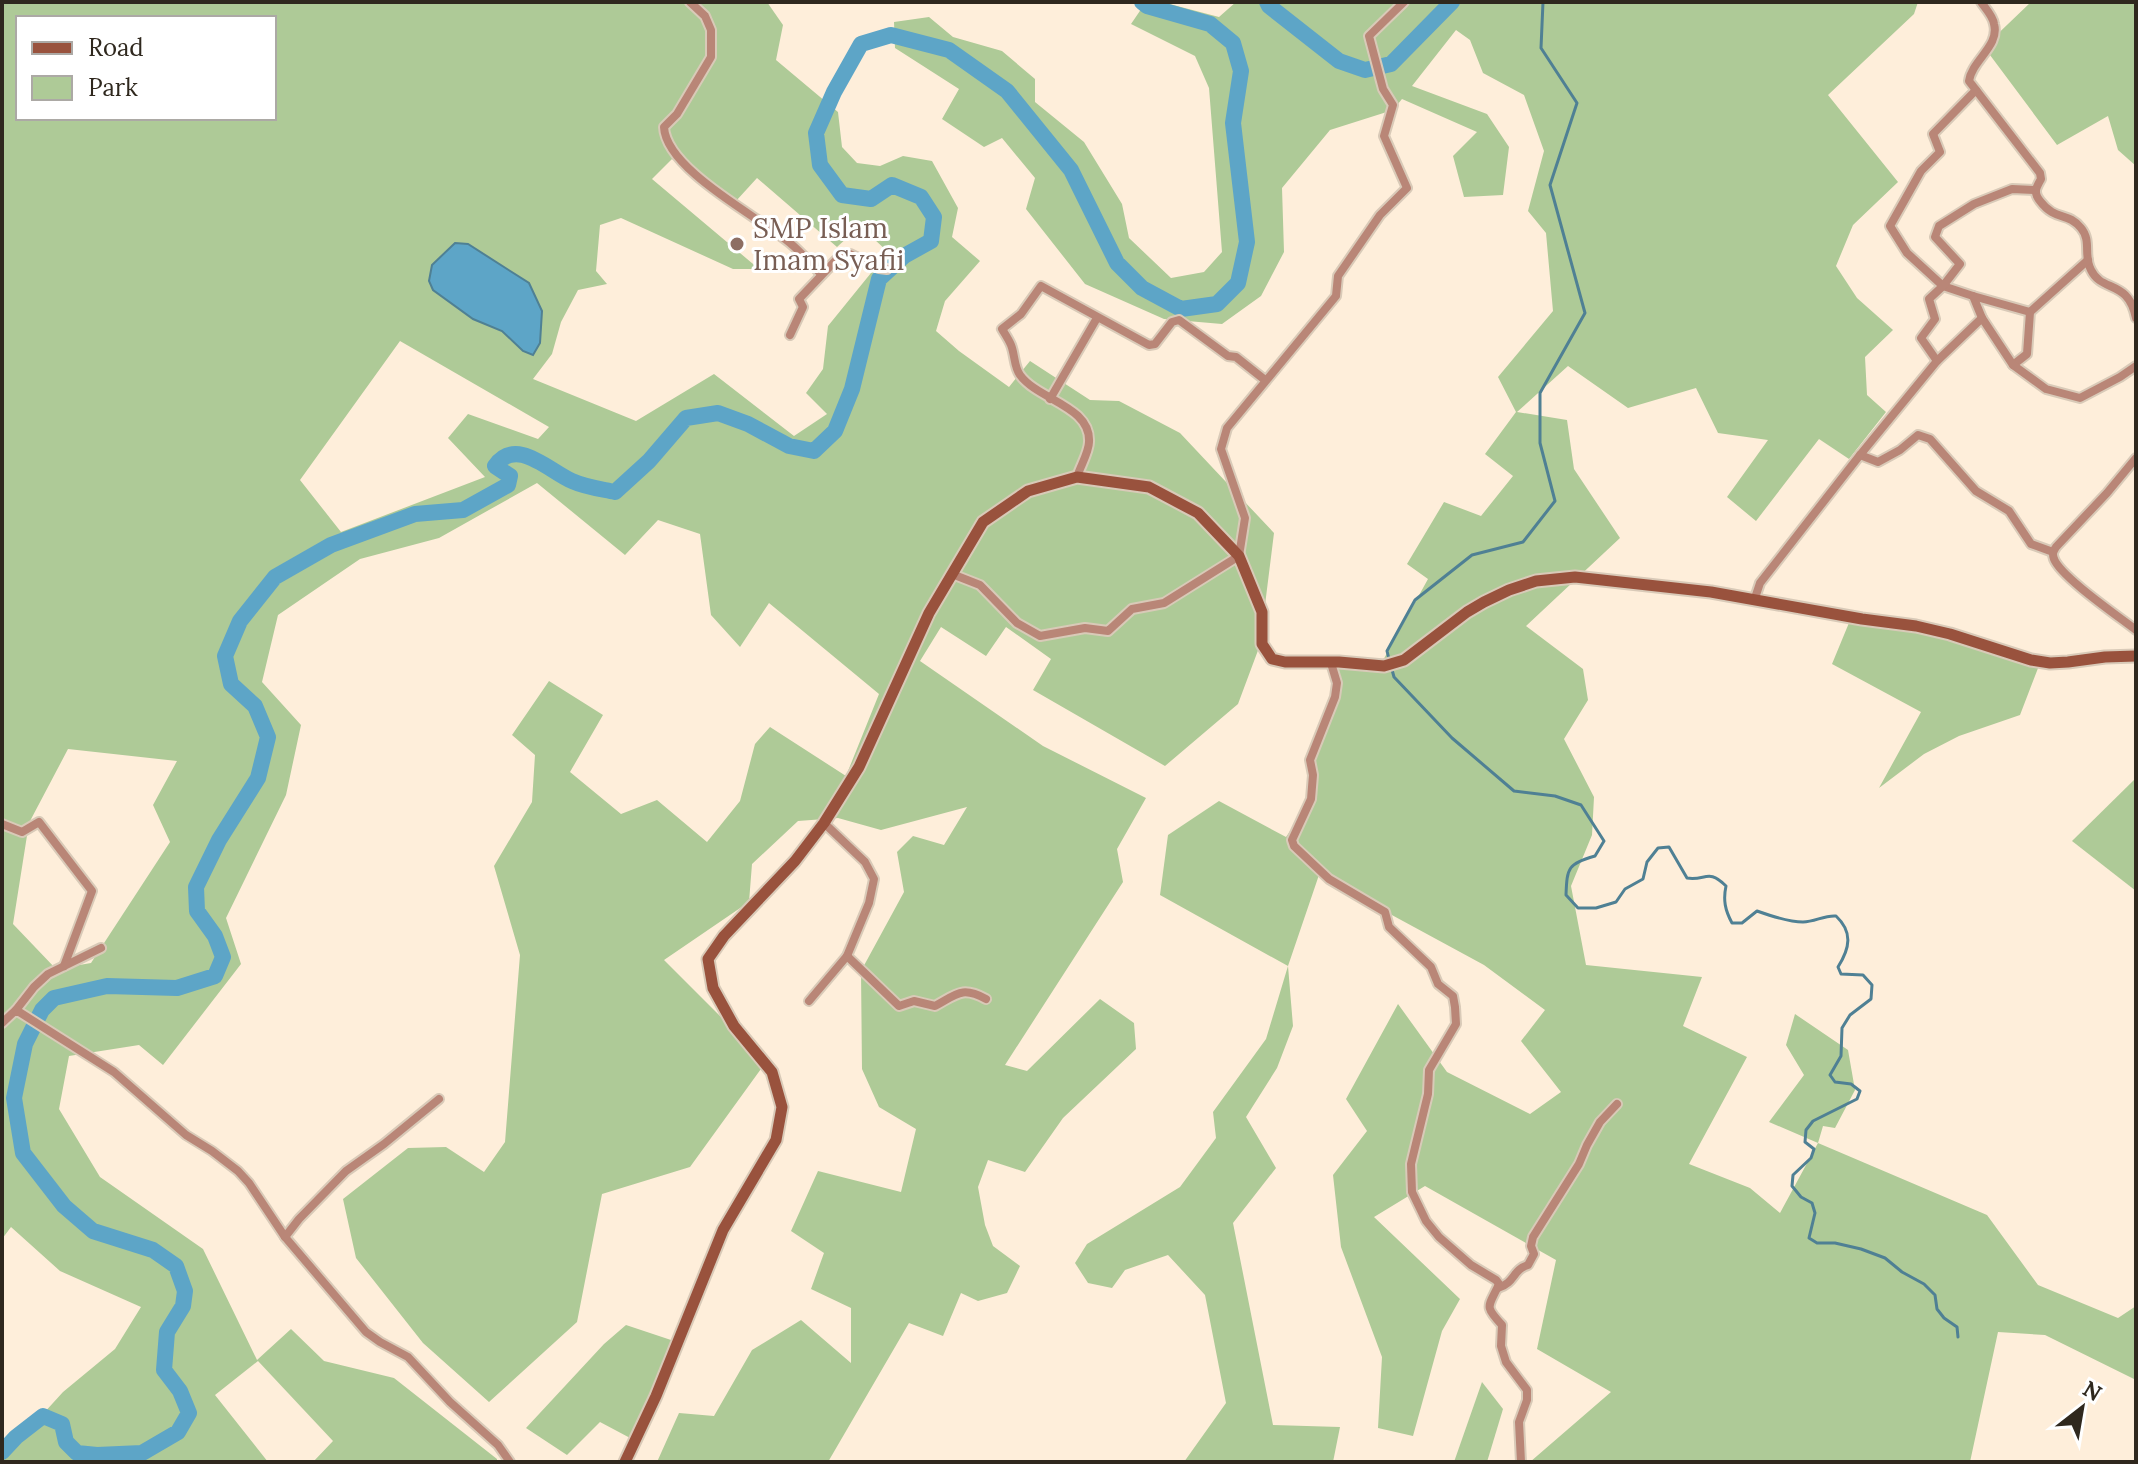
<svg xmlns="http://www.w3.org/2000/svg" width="2138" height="1464" viewBox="0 0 2138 1464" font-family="Lora,serif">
<rect width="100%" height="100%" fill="#feeeda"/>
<g fill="#aeca97" fill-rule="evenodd">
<path d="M2 2H767L783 25 776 60 838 112 842 147 857 163 880 166 903 156 932 161 958 208 952 237 980 261 945 301 936 331 959 351 1009 387 1030 361 1090 400 1119 401 1180 433 1274 533 1260 645 1238 704 1165 766 1033 690 1051 659 1006 627 986 656 941 627 920 661 1043 746 1146 798 1117 849 1123 882 1005 1065 1027 1071 1100 999 1134 1023 1136 1049 1063 1118 1025 1172 988 1160 978 1187 985 1225 993 1246 1020 1266 1007 1293 978 1301 961 1293 943 1336 909 1323 828 1462H657L679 1413 714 1416 752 1350 801 1320 851 1363V1308L811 1289 824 1253 791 1231 818 1171 901 1192 916 1129 879 1107 862 1069 861 971 904 892 897 852 913 836 944 845 967 807 881 830 838 818 798 821 752 864 749 902 664 960 766 1062 690 1167 602 1194 577 1322 489 1402 423 1343 356 1258 343 1199 408 1148 446 1147 484 1172 505 1142 520 955 494 866 532 802 535 755 512 735 549 681 603 715 570 772 621 814 657 800 707 842 740 801 755 744 770 727 846 776 879 694 769 603 740 647 711 615 700 534 658 520 625 555 537 483 439 538 360 559 278 615 262 682 301 725 286 795 226 918 241 964 163 1065 139 1045 69 1056 59 1109 100 1177 203 1249 257 1360 291 1329 324 1361 394 1378 497 1459V1462H313L333 1441 258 1361 215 1395 268 1462H2V1459L63 1392 115 1349 141 1307 60 1271 11 1227 2 1239ZM18 18H274V118H18ZM672 159 736 201 757 178 837 247 860 226 888 252 828 326 823 369 806 393 827 414 794 436 714 374 636 421 533 379 552 354 561 322 578 290 607 284 596 271 600 225 621 218 733 269H759L652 179ZM468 244 529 283 542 311 533 354 523 351 502 331ZM400 341 549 427 538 439 468 414 448 438 485 477 341 532 300 480ZM68 749 177 761 153 805 170 842 91 963 56 969 13 924 29 823Z"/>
<path d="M1146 2H1162L1219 17 1236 2H1918L1914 14 1828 95 1898 182 1853 225 1836 266 1857 298 1893 330 1865 357 1867 395 1886 412 1849 459 1819 439 1756 521 1727 497 1768 440 1718 433 1696 388 1628 408 1568 366 1517 412 1567 420 1574 469 1620 538 1526 626 1583 669 1588 700 1564 739 1594 797 1592 835 1571 886 1586 965 1702 977 1683 1026 1747 1057 1689 1164 1750 1188 1780 1213 1818 1143 1769 1122 1804 1075 1786 1045 1795 1014 1848 1050 1855 1090 1835 1128 1823 1126 1818 1143 1987 1215 2038 1285 2118 1318 2136 1306V1380L2045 1335 1998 1332 1970 1462H1530L1611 1392 1537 1349 1556 1260 1425 1186 1374 1217 1460 1299 1442 1331 1413 1436 1378 1428 1382 1357 1341 1247 1333 1175 1367 1131 1346 1099 1398 1004 1447 1072 1530 1114 1561 1092 1521 1041 1545 1010 1484 965 1390 914 1320 872 1288 966 1293 1026 1277 1068 1246 1117 1276 1168 1233 1223 1273 1425 1340 1427 1333 1462H1184L1226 1403 1205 1295 1168 1255 1125 1270 1112 1288 1088 1283 1075 1263 1087 1244 1180 1187 1216 1138 1213 1112 1266 1039 1288 966 1160 895 1168 835 1219 801 1286 837 1313 798 1309 753 1334 691 1329 663 1381 664 1428 579 1407 564 1444 502 1481 516 1513 476 1485 454 1516 412 1498 377 1553 311 1546 233 1528 211 1544 151 1524 95 1483 73 1470 40 1456 30 1412 86 1487 114 1509 147 1503 195 1464 197 1453 156 1477 132 1402 99 1393 110 1330 130 1282 188 1284 252 1261 296 1222 324 1164 319 1085 284 1026 209 1035 178 1002 138 984 147 942 119 959 89 895 48 894 22 929 17 953 37 1002 51 1035 79V102L1084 142 1122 204 1129 238 1171 278 1204 272 1222 252 1209 88 1195 56 1131 24Z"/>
<path d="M2031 2H2136V166L2118 150 2108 116 2057 145 1984 47Z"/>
<path d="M1851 618 1948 631 2040 663 2020 715 1959 736 1924 754 1879 788 1921 712 1832 664Z"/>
<path d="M2136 778V891L2072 841Z"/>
<path d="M626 1325 677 1342 632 1439 600 1422 567 1455 526 1428 604 1344Z"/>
<path d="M1482 1382 1503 1409 1487 1462H1454Z"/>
</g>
<path fill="#5da5c7" stroke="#4f8094" stroke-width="2" d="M455 243 468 244 529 283 542 311 540 343 533 355 523 351 502 331 473 319 433 290 429 281 432 265Z"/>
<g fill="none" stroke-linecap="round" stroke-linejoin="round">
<g stroke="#4f8094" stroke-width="3">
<path d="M1389 659 1387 651 1415 600 1472 555 1523 542 1555 501 1540 443V393L1585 313 1550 185 1577 103 1541 48 1543 2"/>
<path d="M1391 666 1394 677 1452 738 1514 791 1555 796 1581 805 1604 841 1595 856C1568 864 1567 867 1566 895L1578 908H1596L1616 902 1625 889 1643 879 1647 862 1658 848 1669 847 1687 878C1706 881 1708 868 1726 886 1723 900 1725 910 1732 923H1742L1757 911C1771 916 1788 922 1803 922 1815 922 1824 915 1836 916 1853 932 1850 948 1838 967L1841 974 1863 975 1872 985 1871 999 1850 1015 1842 1028 1841 1056 1830 1075 1835 1082 1851 1084 1860 1091 1857 1099 1813 1121 1806 1130 1805 1142 1814 1149 1811 1158 1793 1175 1792 1186 1801 1197 1812 1203 1815 1213 1809 1238 1817 1243H1835L1861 1249 1885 1258 1902 1272 1924 1284 1935 1295 1937 1309 1944 1318 1957 1327 1958 1337"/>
</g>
<g stroke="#5da5c7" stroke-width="16">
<path d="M1267 2 1269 6 1339 61 1365 70 1391 64 1452 2"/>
<path d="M2 1452 16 1437 43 1416 62 1424 66 1442 77 1453 97 1455 142 1453 178 1432 189 1413 180 1391 164 1370 167 1332 183 1306 185 1291 176 1266 153 1250 93 1231 64 1206 23 1153 14 1098 25 1044 42 1010 54 998 107 986 177 988 215 976 223 957 215 936 197 911 196 887 219 840 258 778 268 737 255 706 231 684 225 656 240 621 275 577 331 545 415 514 463 510 508 485 510 476 495 466C516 436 549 471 572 481 585 487 601 489 615 492L649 461 686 418 718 413 748 424 789 446 814 451 835 431 852 389 879 279 904 256 931 241 934 217 921 197 892 185 871 199 842 195 820 165 816 133 834 92 861 44 891 35 949 50 1007 91 1071 170 1117 263 1142 288 1181 309 1217 304 1238 283 1247 242 1233 123 1241 71 1233 43 1210 24 1147 6 1142 2"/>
</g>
<defs>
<g id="street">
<path d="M690 2 705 16 711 30V57L677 114 664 127C666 170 759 217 790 243 801 252 811 264 821 274"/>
<path d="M1981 2C1985 8 1993 16 1994 24 2000 46 1972 60 1969 81L2040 173 2041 179C2036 188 2033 192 2040 201 2056 222 2067 211 2081 228 2092 241 2083 256 2091 270 2102 293 2128 279 2136 318"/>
<path d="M1976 90 1933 134 1940 152 1921 171 1890 226 1907 253 1943 286 1973 296 1982 318"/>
<path d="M1973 296 2030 312"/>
<path d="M790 335 803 307 799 299 838 258 850 254 879 268 887 269"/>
<path d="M1937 361 1921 338 1935 319 1929 299 1943 286 1960 264 1935 237 1939 226 1974 204 2012 189 2036 190"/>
<path d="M2013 365 2027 354 2030 312 2088 260"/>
<path d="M1050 399 1097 318"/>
<path d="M1860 455 1878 462 1900 450 1918 435 1930 439 1976 491 2009 511 2031 544 2053 552"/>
<path d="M2136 458 2107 493 2056 547C2053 552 2052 553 2054 559 2061 577 2118 616 2136 630"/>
<path d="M1077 477C1080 467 1089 452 1089 442 1091 406 1038 400 1020 375 1014 367 1015 355 1011 345 1009 340 1005 334 1002 329L1021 314 1041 286 1149 345 1155 344 1172 322 1179 320 1228 356 1236 357 1265 380"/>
<path d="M952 574 980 585 1017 623 1040 636 1085 628 1108 631 1132 609 1164 603 1239 556 1245 518 1221 449 1227 428 1336 296 1338 276 1380 215 1407 188 1384 136 1393 105 1383 89 1369 36 1404 2"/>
<path d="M1755 598 1760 583 1860 455 1937 361 1982 318 2013 365 2046 389 2080 398 2120 377 2136 366"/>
<path d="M1331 663 1337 683 1335 697 1310 760 1313 775 1311 799 1292 840 1294 846 1329 879 1385 912 1389 927 1431 967 1438 984 1453 996 1455 1007 1456 1024 1429 1070 1428 1094 1411 1164 1412 1192 1426 1221 1439 1237 1471 1265 1496 1280 1499 1284C1489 1307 1483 1305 1502 1325L1501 1346 1506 1362 1527 1390V1400L1519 1422 1521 1462"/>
<path d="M2 824 22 832 39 822 92 891 64 966"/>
<path d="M847 956 899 1006 914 1001 935 1006C957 994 962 986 986 999"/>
<path d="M809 1001 847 956 869 903 874 879 865 862 824 823"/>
<path d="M16 1010 34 987 48 974 101 948"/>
<path d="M2 1023 16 1010 114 1072 186 1135 212 1151 238 1171 249 1183 285 1237 366 1332 380 1342 408 1357 450 1402 498 1445 510 1462"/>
<path d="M285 1237 299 1219 346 1171 384 1144 439 1099"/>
<path d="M1498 1288C1516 1282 1512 1270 1528 1265L1534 1254 1531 1246 1533 1237 1579 1164 1587 1145 1600 1122 1617 1104"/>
</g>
<path id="secondary" d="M625 1462 656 1396 723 1230 776 1140 782 1107 772 1072 734 1026 713 988 708 959 724 936 795 861 824 823 859 767 929 613 983 522 1028 491 1077 477 1149 487 1198 513 1239 556 1262 612V644L1272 659 1285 662H1339L1384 666 1404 660 1467 612 1484 602 1509 590 1536 581 1575 577 1711 592 1862 619 1916 626 1950 634 2031 660 2050 663 2068 662 2105 657 2136 656"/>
</defs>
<use href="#street" stroke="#d9cab8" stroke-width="12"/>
<use href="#secondary" stroke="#d9cab8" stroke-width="15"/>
<use href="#street" stroke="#b98677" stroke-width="8"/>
<use href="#secondary" stroke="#99523d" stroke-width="11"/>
</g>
<circle fill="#8d6e63" stroke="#fff" stroke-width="3" cx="737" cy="244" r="8"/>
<g text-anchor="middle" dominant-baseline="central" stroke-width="6" stroke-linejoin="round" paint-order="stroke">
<g font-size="28" fill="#785e54" stroke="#fff" text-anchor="start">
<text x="753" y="228">SMP Islam<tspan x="753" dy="32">Imam Syafii</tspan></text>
</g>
</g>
<rect width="2138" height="1464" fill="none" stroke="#2f281e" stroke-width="8"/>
<rect x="16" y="16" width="260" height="104" fill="#ffffff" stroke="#aca9a5" stroke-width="2"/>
<rect x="32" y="42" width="40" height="12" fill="#99523d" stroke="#aca9a5" stroke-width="2"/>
<text x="88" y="56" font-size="24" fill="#2f281e">Road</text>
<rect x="32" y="76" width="40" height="24" fill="#aeca97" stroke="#aca9a5" stroke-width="2"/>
<text x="88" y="96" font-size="24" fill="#2f281e">Park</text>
<g transform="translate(2082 1408) rotate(31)" stroke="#ffffff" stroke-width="6" paint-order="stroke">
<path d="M0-6L14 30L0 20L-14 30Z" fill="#2f281e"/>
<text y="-12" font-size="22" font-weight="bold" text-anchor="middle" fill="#2f281e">N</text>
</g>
</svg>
